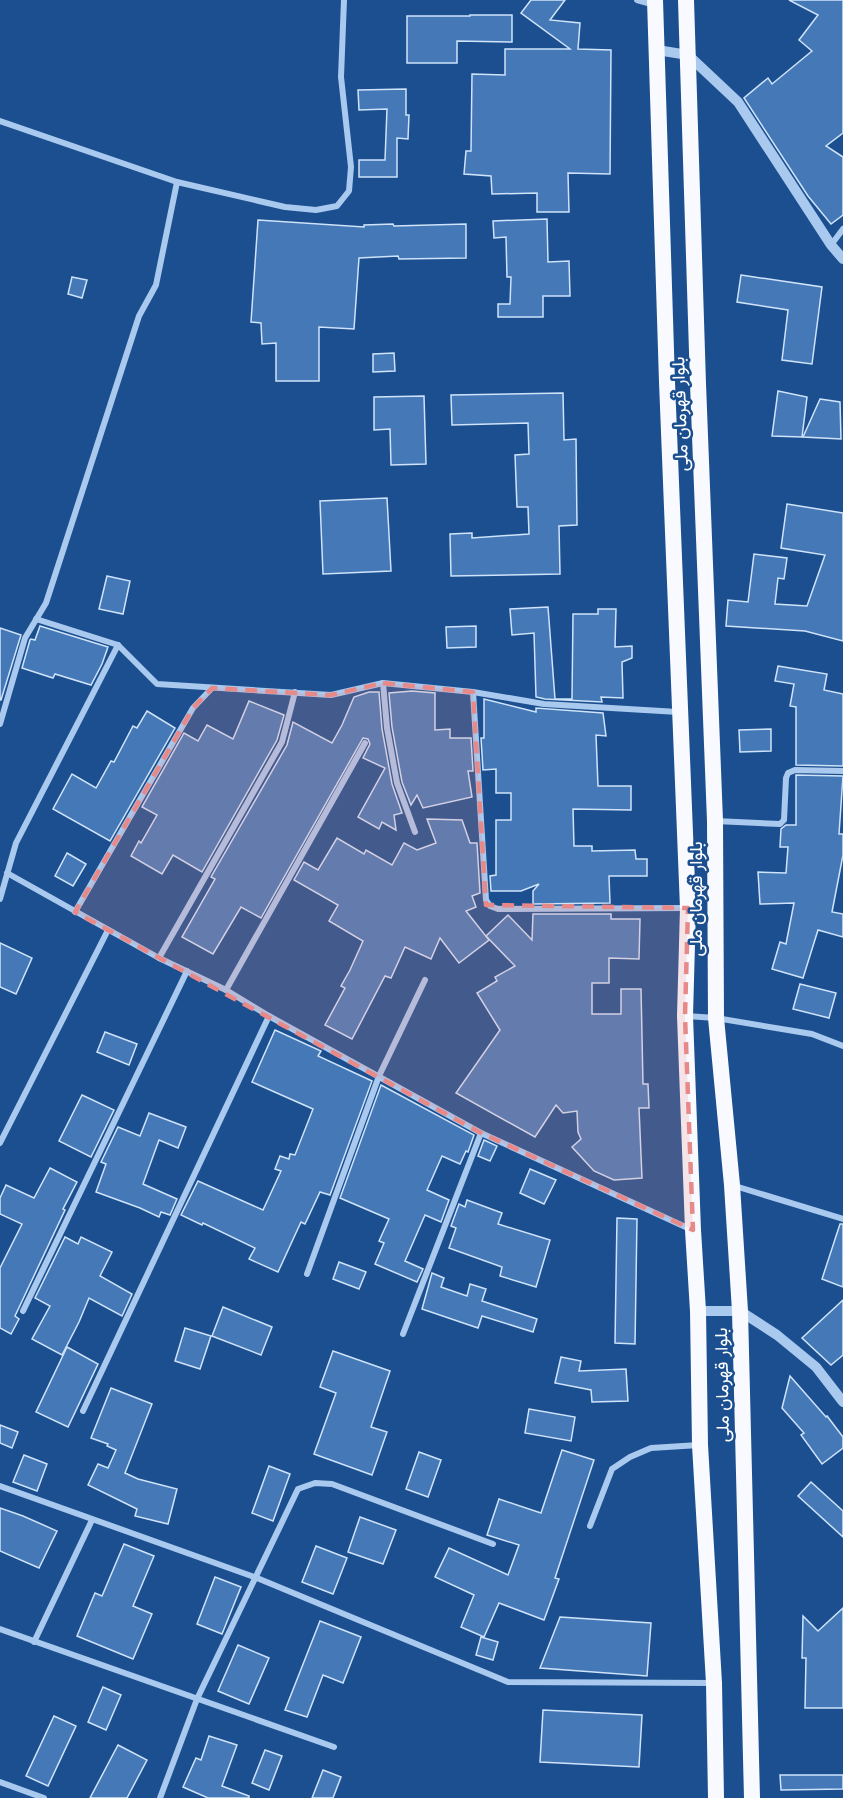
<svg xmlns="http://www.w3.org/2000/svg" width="843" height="1798" viewBox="0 0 843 1798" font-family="'Varela Round',Vazirmatn,sans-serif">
<rect width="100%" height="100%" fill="#1b4f8f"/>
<g fill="#4478b7" stroke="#cfe3fa" stroke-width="1.5">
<path d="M531 0H565L550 20 580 23 578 49 611 50 610 174 568 173 569 212H537V193L492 194 491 176 464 174 466 151H471L472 74 505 75V49H570L521 13Z"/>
<path d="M789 0H843V133L826 146 843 157V215L831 224 808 196 744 98 768 78 772 84 812 51 799 40 818 15Z"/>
<path d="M470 15H512V42L457 41V63H407V16H470Z"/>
<path d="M406 89V115H409L408 139 397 138V177H359V160H385L387 109 359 110 358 90Z"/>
<path d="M547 219 548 262 569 261 570 296H543V317H498V304H510L511 277H507L506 237 494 238 493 221Z"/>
<path d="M258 220 364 227V225L393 224 394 226 466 224V258L399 259 398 256 359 258 354 329 319 327V381H276V343L262 344 261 323 251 322Z"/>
<path d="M741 275 822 287 812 364 782 360 788 310 737 302Z"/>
<path d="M72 277 87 280 82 298 68 294Z"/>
<path d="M394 353 395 371 373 372V354Z"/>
<path d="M778 391 807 397 802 437 772 436Z"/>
<path d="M563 393 564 440 576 439 577 525 559 526 560 574 451 576 450 534 472 533V538L529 534 528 507H517L515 455 529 454 528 423 452 425 451 395Z"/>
<path d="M424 396 426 464 391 465 390 429 374 430V397Z"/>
<path d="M820 399 840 402 841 439 803 437Z"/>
<path d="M387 498 391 571 323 574 320 501Z"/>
<path d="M787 504 843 513V641L805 631 726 626 728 600 748 602 754 554 787 558 784 579 778 578 775 604 807 606 825 555 781 548Z"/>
<path d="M107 576 130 581 123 614 99 609Z"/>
<path d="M548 607 555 699H572L573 614H598V609H616L615 647 632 646V658L622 662 623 698 601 697 602 702 545 699 536 697 534 633 512 635 510 609Z"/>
<path d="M40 626 108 647 102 664 91 685 55 674 53 678 22 668 30 640 31 639 35 640Z"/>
<path d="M476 626V647L447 648 446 627Z"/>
<path d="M0 628 21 635 1 700H0Z"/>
<path d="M778 666 827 674 824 690 843 694V766L796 765V707L790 706 794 684 775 681Z"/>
<path d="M412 691 435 693V730L450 729V738H471L473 771H468L472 797 423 808 417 795 411 805 402 782 392 727 389 693Z"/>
<path d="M369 692H379L382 729 392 784 402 813 394 815 396 830 382 822 379 829 358 817 385 768 363 758 370 744 368 739 363 738 261 918 241 907 213 954 182 937 215 879 211 877 287 745 293 722 332 743 342 725 354 697Z"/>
<path d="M484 699 536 712V708L603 713 606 736 596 735 598 786H631V810L573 809 574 846H592V851L635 850 636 859H647V876H609L610 903 533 904V891L539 884 521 891H491L490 876 496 875V820H511V793H496V769L483 770 481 738H484Z"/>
<path d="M249 701 284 715 277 740 202 872 173 855 162 874 131 856 139 841 141 843 157 815 142 807 184 733 198 741 207 725 233 739Z"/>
<path d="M147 711 175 728 110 841 53 809 72 774 96 788 111 761 114 762 133 726 137 728Z"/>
<path d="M771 729V751L740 752 739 730Z"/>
<path d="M796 775 843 776 839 834H843V855L832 912 843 914V937L818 930 803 978 772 969 780 942 786 944 794 903 760 904 758 872 786 873 788 847H780L781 829 786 825H796Z"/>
<path d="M427 819 462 820 470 843H477L480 893 472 896 476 907 466 911 489 940 459 963 440 938 431 959 405 947 391 978 385 976 352 1039 325 1025 345 988 341 986 350 970 363 941 329 921 338 905 294 880 304 862 318 870 337 838 364 854 366 850 392 865 404 843 417 850 436 843Z"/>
<path d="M67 853 86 864 73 886 55 876Z"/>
<path d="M533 914H611V919H640L639 959 609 958V983H592V1014H621V989H641L643 1084H648L649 1108H639L642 1178 614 1180 594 1171 572 1147 581 1139 578 1132 577 1111 563 1113 556 1105 535 1137 456 1093 500 1030 477 993 497 981 495 977 515 966 486 936 508 915 532 940Z"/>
<path d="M0 943 32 958 16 994 0 987Z"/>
<path d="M800 984 836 993 829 1018 793 1009Z"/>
<path d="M275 1030 321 1051 318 1056 372 1081 330 1195 320 1192 305 1224 301 1222 278 1272 249 1259 255 1248 203 1223 202 1225 181 1215 198 1181 263 1210 281 1171 275 1169 280 1156 289 1159 290 1154 295 1155 313 1109 252 1082Z"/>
<path d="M105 1032 137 1044 129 1065 97 1052Z"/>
<path d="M381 1085 474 1135 468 1152 466 1151 460 1164 442 1156 427 1190 449 1200 441 1222 425 1215 405 1261 423 1269 417 1282 375 1264 384 1243 379 1241 389 1219 340 1198Z"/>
<path d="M82 1095 114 1110 91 1157 59 1141Z"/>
<path d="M149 1113 186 1127 178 1148 159 1140 143 1184 177 1199 170 1215 161 1212 159 1217 140 1208 96 1192 106 1164 101 1162 118 1127 140 1136Z"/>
<path d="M484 1140 497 1146 490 1161 478 1156Z"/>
<path d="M50 1168 77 1182 63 1209 65 1210 15 1316 19 1319 11 1334 0 1328V1268L22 1224 0 1214V1198L6 1185 34 1198Z"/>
<path d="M530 1169 556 1180 544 1204 520 1193Z"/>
<path d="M467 1200 502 1213 498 1224 550 1240 536 1287 500 1276 502 1267 449 1248 456 1228 451 1226 459 1204 465 1207Z"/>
<path d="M617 1218 637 1219 635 1344 615 1343Z"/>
<path d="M840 1224H843V1287L822 1279Z"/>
<path d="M65 1237 78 1244 81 1237 112 1252 100 1276 132 1294 122 1316 89 1298 79 1322 62 1355 32 1339 50 1306 35 1298Z"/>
<path d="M339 1262 366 1272 359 1289 333 1279Z"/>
<path d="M432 1273 444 1278 441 1287 467 1296 470 1284 486 1289 482 1301 537 1319 533 1332 482 1316 478 1328 422 1309Z"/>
<path d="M843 1300V1355L831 1365 802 1338Z"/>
<path d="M223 1307 272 1327 261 1355 212 1336Z"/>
<path d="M185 1328 211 1336 200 1369 175 1361Z"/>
<path d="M67 1347 98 1364 68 1427 36 1412Z"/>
<path d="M333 1351 390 1371 371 1427 387 1432 372 1475 314 1454 336 1393 320 1387Z"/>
<path d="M561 1357 581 1361 579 1371 626 1369 628 1401 592 1402 591 1390 555 1383Z"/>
<path d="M790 1376 826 1417 827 1416 843 1437V1448L822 1464 801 1435 804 1433 782 1408Z"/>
<path d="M111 1388 152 1404 125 1473 138 1479 177 1489 168 1524 135 1516 137 1509 88 1485 98 1464 108 1468 116 1450 107 1446 108 1444 91 1438Z"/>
<path d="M529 1409 575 1417 571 1441 525 1433Z"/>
<path d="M0 1425 18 1432 12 1448 0 1443Z"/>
<path d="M562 1450 594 1460 555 1578 559 1579 544 1620 499 1603 484 1637 461 1627 474 1595 435 1577 449 1548 508 1575 519 1545 487 1535 499 1499 541 1513Z"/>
<path d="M419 1452 441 1460 428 1497 406 1489Z"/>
<path d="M24 1455 47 1464 37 1491 13 1482Z"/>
<path d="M269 1466 290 1474 273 1521 252 1513Z"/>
<path d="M811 1482 843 1511V1537L798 1496Z"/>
<path d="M0 1508 23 1516 57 1531 39 1568 0 1551Z"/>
<path d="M360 1517 396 1530 383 1564 348 1552Z"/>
<path d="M124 1544 154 1556 133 1606 152 1614 133 1659 77 1636 95 1593 102 1596Z"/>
<path d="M316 1546 347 1558 333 1594 302 1582Z"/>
<path d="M215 1577 241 1587 222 1634 197 1624Z"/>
<path d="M843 1608V1708H805L806 1658H802L803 1616 818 1631Z"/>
<path d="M560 1617 651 1623 647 1676 540 1668Z"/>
<path d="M320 1621 361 1637 343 1683 323 1675 307 1717 285 1710Z"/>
<path d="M481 1637 498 1642 493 1660 476 1655Z"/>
<path d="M238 1645 269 1658 249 1704 218 1691Z"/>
<path d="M103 1687 121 1695 106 1730 88 1722Z"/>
<path d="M543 1710 642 1715 639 1767 540 1762Z"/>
<path d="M54 1716 76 1726 48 1786 26 1776Z"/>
<path d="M209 1736 237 1745 222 1786 249 1796V1798H208L183 1787 196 1758 201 1760Z"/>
<path d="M118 1745 147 1760 127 1798H90Z"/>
<path d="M265 1750 282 1756 269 1790 252 1783Z"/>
<path d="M323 1770 341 1777 333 1798H312Z"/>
<path d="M780 1775H843V1789L781 1790Z"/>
</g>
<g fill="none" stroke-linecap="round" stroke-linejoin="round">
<g stroke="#a9c9ee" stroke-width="6">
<path d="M637 0 655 5"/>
<path d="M0 121 177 182 285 207 316 210 337 206 349 191 351 167 341 77 344 0"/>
<path d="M831 245 843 229"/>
<path d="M36 619 118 645 157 684 331 695 383 683 473 692 544 704 678 712"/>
<path d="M383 683 387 728 397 783 415 832"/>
<path d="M473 692 486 900 490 906 498 909 688 908"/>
<path d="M0 724 25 638 46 603 139 316 156 285 177 182"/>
<path d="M715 821 780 824 784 820 786 778 788 773 795 770 843 771"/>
<path d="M7 873 159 958 226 990 269 1016 481 1133 690 1229"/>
<path d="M0 899 16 843 118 645"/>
<path d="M75 912 193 708 212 688"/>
<path d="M159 958 282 742 295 692"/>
<path d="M226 990 365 743"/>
<path d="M686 1016 716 1018 812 1034 843 1046"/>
<path d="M0 1143 108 930"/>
<path d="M735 1186 843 1219"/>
<path d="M307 1274 379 1076 425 980"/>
<path d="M23 1311 187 971"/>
<path d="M403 1334 481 1133"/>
<path d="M83 1411 269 1016"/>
<path d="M0 1486 257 1578 508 1682 713 1683"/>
<path d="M590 1526 612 1469 630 1457 651 1448 699 1445"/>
<path d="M0 1629 334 1747"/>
<path d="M34 1642 92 1520"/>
<path d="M0 1782 44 1798"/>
<path d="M160 1798 197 1699 298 1489 315 1483 332 1484 493 1544"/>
</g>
<g stroke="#a9c9ee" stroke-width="10">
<path d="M657 50 688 55 738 102 831 245 843 259"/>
<path d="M698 1311H740L777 1335 816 1367 843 1402"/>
</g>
<g stroke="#f8faff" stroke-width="16">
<path d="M655 0 667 382 688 908 685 1016 693 1230 698 1311 700 1445 714 1683 716 1798"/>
<path d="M686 0 698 384 715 821 716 1018 732 1185 740 1311 752 1798"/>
</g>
</g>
<path fill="#e88989" fill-opacity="0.2" stroke="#e88989" stroke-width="4.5" stroke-dasharray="12 8" stroke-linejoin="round" d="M383 683 473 692 486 905 688 908 685 1016 693 1230 481 1133 75 912 193 708 212 688 331 695Z"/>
<g text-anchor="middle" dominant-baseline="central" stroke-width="5" stroke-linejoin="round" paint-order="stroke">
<g font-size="18" fill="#fff" stroke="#1b4f8f">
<text transform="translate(680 414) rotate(-92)">بلوار قهرمان ملی</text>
<text transform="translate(696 899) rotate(-90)">بلوار قهرمان ملی</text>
<text transform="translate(722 1385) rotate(-91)">بلوار قهرمان ملی</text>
</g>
</g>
</svg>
